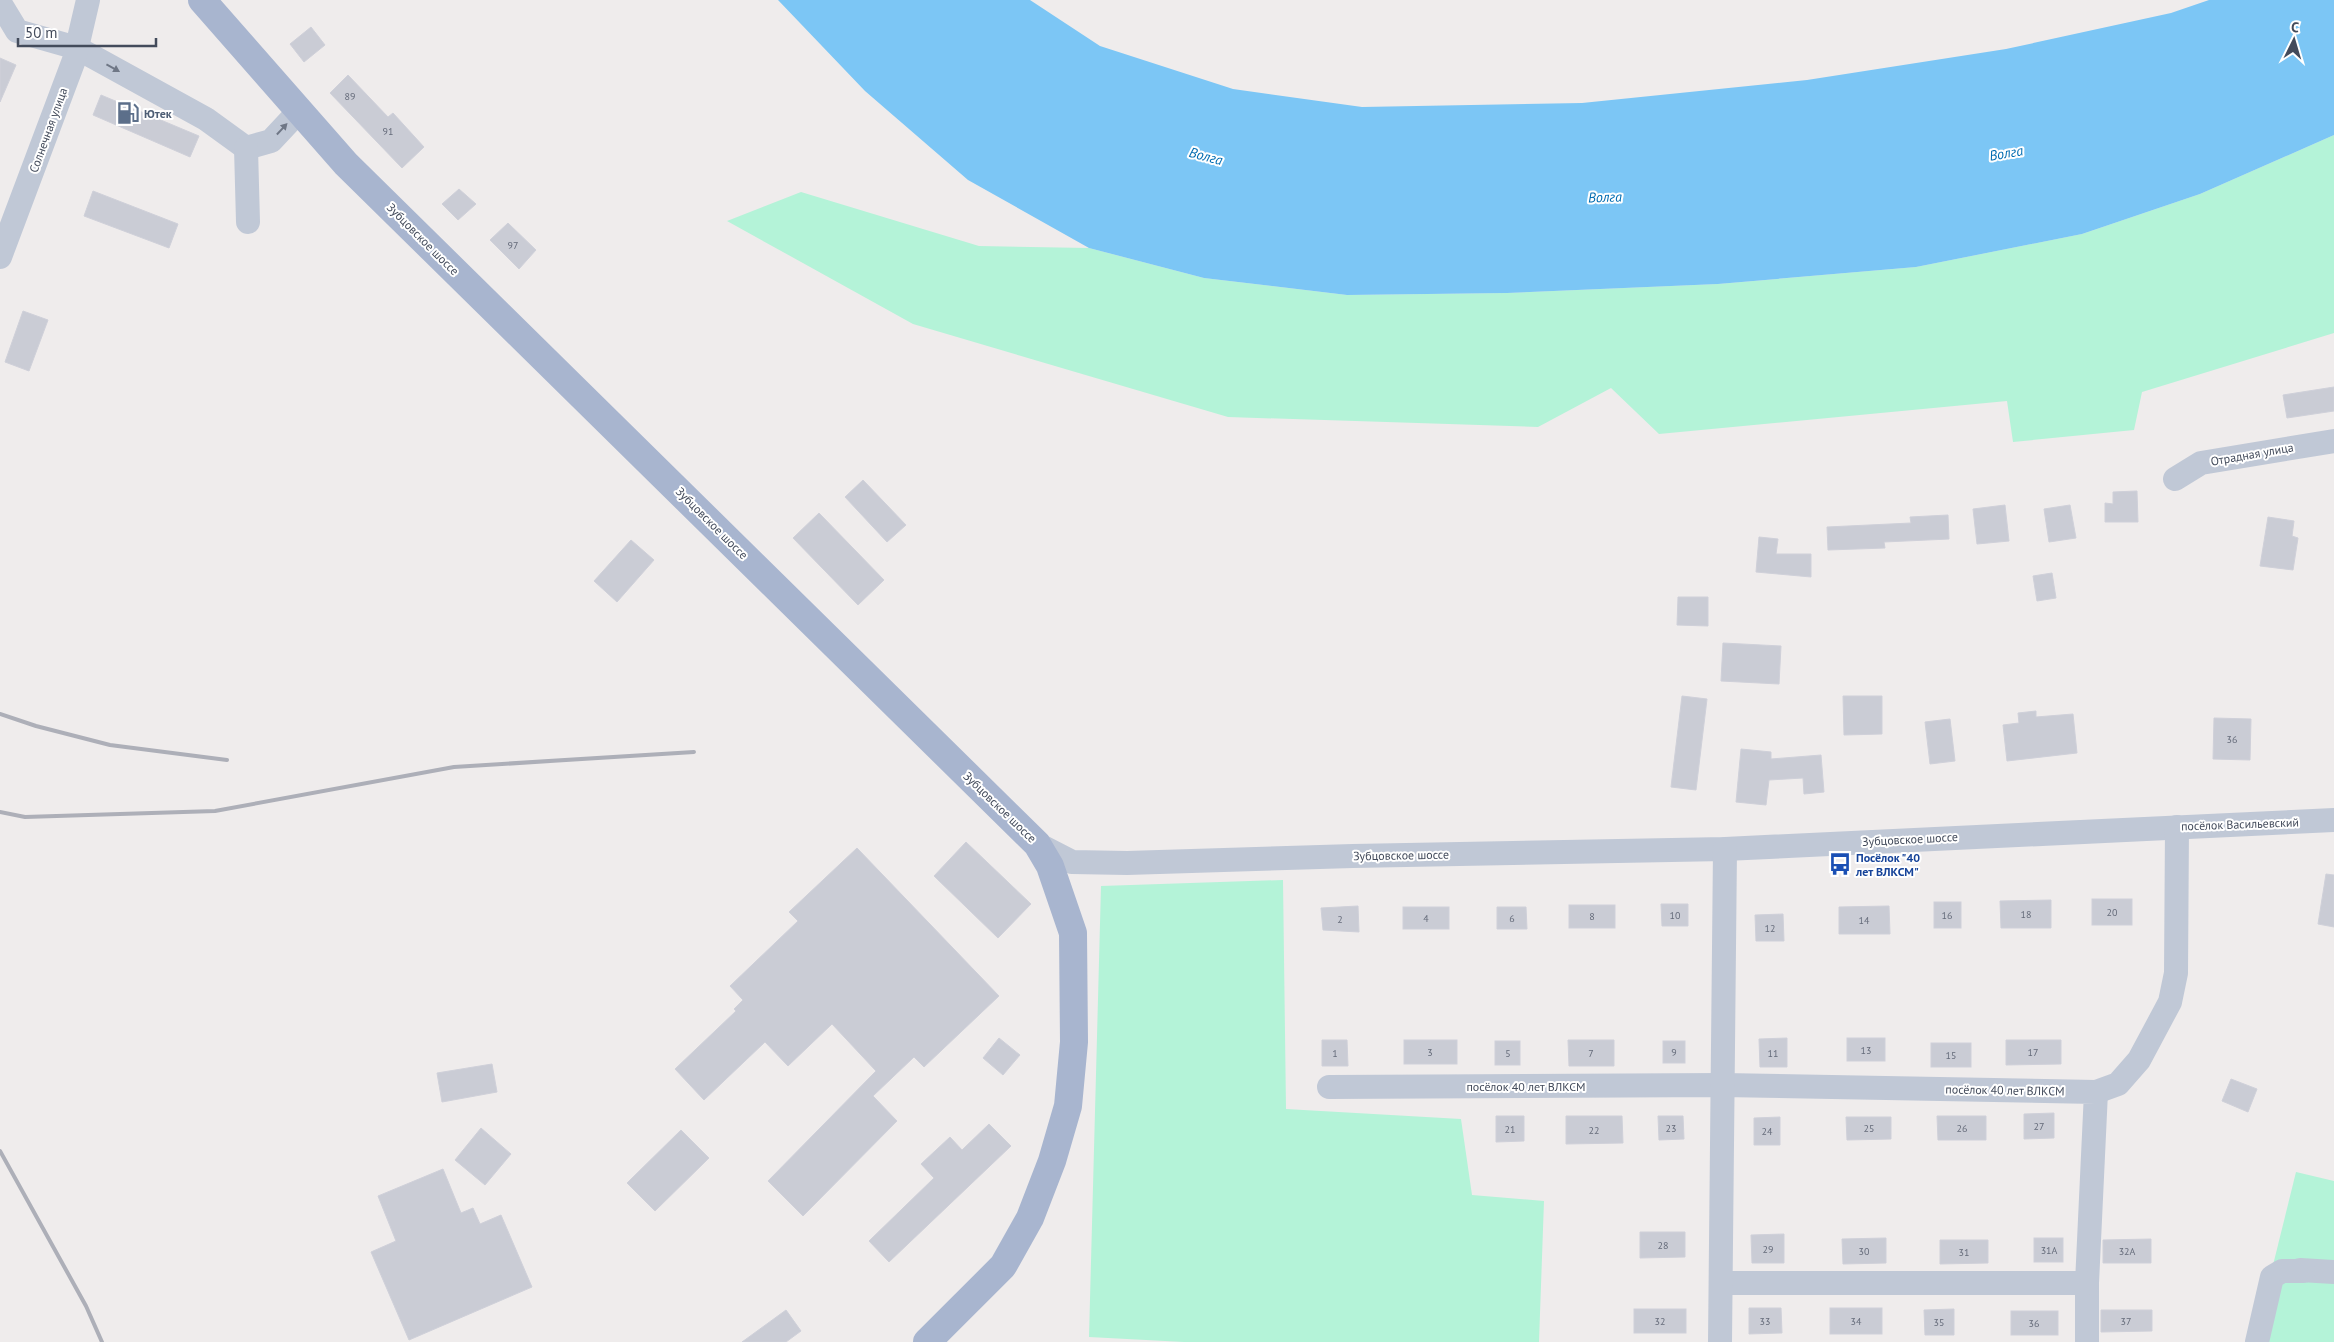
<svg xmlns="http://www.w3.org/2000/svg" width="2334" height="1342" viewBox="0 0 2334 1342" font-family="'PT Sans',sans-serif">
<rect width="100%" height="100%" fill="#efecec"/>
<g fill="#b4f3d8">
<path d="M2334 135V333L2142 392 2134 430 2013 442 2007 401 1659 434 1611 388 1538 427 1228 417 913 324 727 221 801 192 979 246 1089 248 1204 278 1347 295 1507 293 1718 284 1916 267 2082 234 2200 194Z"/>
<path d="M1283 880 1286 1109 1461 1119 1472 1195 1544 1201 1539 1342H1184L1089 1337 1101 886Z"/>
<path d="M2296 1172 2334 1181V1342H2254Z"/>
</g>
<path fill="#7cc6f5" d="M778 0H1030L1100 46 1233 89 1362 107 1582 103 1807 80 2006 49 2171 13 2209 0H2334V135L2200 194 2082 234 1916 267 1718 284 1507 293 1347 295 1204 278 1089 248 968 180 865 91Z"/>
<g fill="#caccd5" stroke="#cfd0d9">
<path d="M311 27 325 45 304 62 290 44Z"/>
<path d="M0 58 16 65 0 102Z"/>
<path d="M348 75 388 117 393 113 424 147 402 168 330 93Z"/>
<path d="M101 95 199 136 190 157 93 115Z"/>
<path d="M459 189 476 204 458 220 442 204Z"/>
<path d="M93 191 178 224 169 248 84 216Z"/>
<path d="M508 223 536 250 519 269 490 240Z"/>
<path d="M23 311 48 320 29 371 5 362Z"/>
<path d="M2334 387V411L2287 418 2283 395Z"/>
<path d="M863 480 906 525 887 542 845 497Z"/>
<path d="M2137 491 2138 522H2105V503L2113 504V492Z"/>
<path d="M2005 505 2009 541 1977 544 1973 509Z"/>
<path d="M2070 505 2076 538 2049 542 2044 509Z"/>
<path d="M819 513 884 580 858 605 793 538Z"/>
<path d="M1948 515 1949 539 1884 542 1885 548 1828 550 1827 527 1911 523 1910 517Z"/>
<path d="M2268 517 2294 521 2292 536 2298 538 2293 570 2260 566Z"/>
<path d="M1759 537 1778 539 1776 554H1811V577L1756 572Z"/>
<path d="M631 540 654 560 617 602 594 581Z"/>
<path d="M2052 573 2056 598 2037 601 2033 576Z"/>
<path d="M1678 597H1708V626L1677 625Z"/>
<path d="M1723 643 1781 646 1779 684 1721 681Z"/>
<path d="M1682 696 1707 699 1696 790 1671 787Z"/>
<path d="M1843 696H1882V734L1844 735Z"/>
<path d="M2036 711V717L2073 714 2077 753 2007 761 2003 725 2019 723 2018 713Z"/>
<path d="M2214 718 2251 719 2250 760 2213 759Z"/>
<path d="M1950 719 1955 761 1930 764 1925 722Z"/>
<path d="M1741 749 1771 752V759L1821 755 1824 792 1804 794 1803 778 1769 780 1766 805 1736 802Z"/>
<path d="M966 842 1031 904 998 938 934 876Z"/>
<path d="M857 848 999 996 924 1067 914 1057 873 1096 897 1121 803 1216 768 1181 876 1071 832 1024 788 1066 765 1042 704 1100 675 1069 736 1011 734 1009 743 1000 730 986 798 921 789 912Z"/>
<path d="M2326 874 2334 875V927L2318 924Z"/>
<rect x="2092" y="899" width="40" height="26"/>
<path d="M2051 900V928H2001L2000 901Z"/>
<rect x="1934" y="902" width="27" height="26"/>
<path d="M1661 904H1688V926H1662Z"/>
<rect x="1569" y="905" width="46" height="23"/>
<path d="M1358 906 1359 932 1323 930 1321 908Z"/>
<path d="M1889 906 1890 934H1839V907Z"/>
<rect x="1403" y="907" width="46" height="22"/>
<path d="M1497 907H1526L1527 929H1497Z"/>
<path d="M1783 914 1784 941H1756L1755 915Z"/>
<path d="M999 1038 1020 1055 1003 1075 983 1058Z"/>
<path d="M1787 1038V1067H1760L1759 1039Z"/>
<rect x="1847" y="1038" width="38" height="23"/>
<path d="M1322 1040H1347L1348 1066H1322Z"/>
<rect x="1404" y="1040" width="53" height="24"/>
<path d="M1568 1040H1614V1066H1569Z"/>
<path d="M2006 1040H2061V1064L2006 1065Z"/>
<rect x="1495" y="1041" width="25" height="24"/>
<rect x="1663" y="1041" width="22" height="22"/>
<rect x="1931" y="1043" width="40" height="24"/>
<path d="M492 1064 497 1092 442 1102 437 1073Z"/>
<path d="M2231 1079 2257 1089 2248 1112 2222 1101Z"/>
<path d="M2054 1113V1138L2024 1139V1114Z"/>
<path d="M1496 1116H1524V1141L1496 1142Z"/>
<path d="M1566 1116H1622L1623 1143 1566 1144Z"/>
<path d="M1658 1116H1683L1684 1139 1659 1140Z"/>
<path d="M1937 1116H1986V1140H1938Z"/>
<path d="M1780 1117V1145H1754V1118Z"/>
<path d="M1846 1117H1891V1139L1847 1140Z"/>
<path d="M989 1124 1011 1146 889 1262 869 1241 934 1178 921 1164 950 1137 962 1150Z"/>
<path d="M481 1128 511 1154 485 1185 455 1160Z"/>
<path d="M681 1130 709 1158 655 1211 627 1183Z"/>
<path d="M443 1169 461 1213 473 1208 480 1224 501 1215 532 1287 409 1340 371 1252 396 1241 378 1196Z"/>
<path d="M1640 1232H1685V1257L1640 1258Z"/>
<path d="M1784 1234V1263H1752L1751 1235Z"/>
<path d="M1886 1238V1263L1843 1264 1842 1239Z"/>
<rect x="2034" y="1238" width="29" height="24"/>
<path d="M2151 1239V1263H2103V1240Z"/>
<path d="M1940 1240H1988V1263L1940 1264Z"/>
<path d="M1749 1308H1781L1782 1333 1749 1334Z"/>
<rect x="1830" y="1308" width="52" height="26"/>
<rect x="1634" y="1309" width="52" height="24"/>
<path d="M1954 1309V1335H1925L1924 1310Z"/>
<path d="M786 1310 801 1331 786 1342H742Z"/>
<path d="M2101 1310H2152V1331L2101 1332Z"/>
<rect x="2011" y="1311" width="47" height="24"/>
</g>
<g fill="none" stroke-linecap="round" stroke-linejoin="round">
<g stroke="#c0c8d6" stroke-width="24">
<path d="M0 3 17 31 77 48 206 119 246 148 271 141 300 110"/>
<path d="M246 148 248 222"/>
<path d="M0 257 74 60 88 0"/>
<path d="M2175 479 2201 463 2334 441"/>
<path d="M1037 844 1072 862 1127 863 1353 856 1725 849 2334 820"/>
<path d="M1329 1087 1723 1085 2096 1092 2087 1283V1342"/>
<path d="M2096 1092 2118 1084 2139 1060 2170 1002 2176 973 2177 827"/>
<path d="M2300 1270 2334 1272"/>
<path d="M1721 1283H2087"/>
<path d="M1720 1342 1725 849"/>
<path d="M2257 1342 2272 1277 2282 1271H2303"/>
</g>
<path stroke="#a8b5cf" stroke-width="28" d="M202 0 346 164 1037 844 1050 866 1073 933 1074 1042 1068 1106 1052 1161 1030 1218 1003 1266 927 1342"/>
<g stroke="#adafb8" stroke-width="4">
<path d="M0 714 36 726 110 745 227 760"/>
<path d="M0 812 25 817 215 811 454 767 694 752"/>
<path d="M0 1151 86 1306 102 1342"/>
</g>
</g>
<defs><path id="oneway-solid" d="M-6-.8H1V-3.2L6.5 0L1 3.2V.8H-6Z" transform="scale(1.25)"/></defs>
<g fill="#6f7786">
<use href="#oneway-solid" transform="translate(113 68) rotate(29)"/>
<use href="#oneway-solid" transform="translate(282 129) rotate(-47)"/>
</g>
<defs>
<symbol id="fuel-bare" viewBox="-9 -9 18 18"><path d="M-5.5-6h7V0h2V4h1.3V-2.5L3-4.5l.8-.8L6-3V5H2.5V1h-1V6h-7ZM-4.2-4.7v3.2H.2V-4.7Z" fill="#5c6f8a" stroke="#fff" stroke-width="2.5" paint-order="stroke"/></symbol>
<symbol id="bus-bare" viewBox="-9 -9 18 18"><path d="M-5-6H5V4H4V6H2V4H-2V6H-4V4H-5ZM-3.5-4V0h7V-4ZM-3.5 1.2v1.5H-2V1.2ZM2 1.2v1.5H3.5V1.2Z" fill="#1a4fb4" stroke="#fff" stroke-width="2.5" paint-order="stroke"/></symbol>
</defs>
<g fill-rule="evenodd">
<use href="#fuel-bare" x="112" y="97" width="32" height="32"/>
<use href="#bus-bare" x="1824" y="848" width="32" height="32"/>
</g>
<g text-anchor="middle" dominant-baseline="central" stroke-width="4" stroke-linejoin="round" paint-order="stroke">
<g font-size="10" fill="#656b7a">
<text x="350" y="96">89</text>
<text x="388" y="131">91</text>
<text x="513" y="245">97</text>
<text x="2232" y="739">36</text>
<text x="2112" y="912">20</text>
<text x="2026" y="914">18</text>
<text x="1675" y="915">10</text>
<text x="1947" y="915">16</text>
<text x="1592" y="916">8</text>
<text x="1426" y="918">4</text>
<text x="1512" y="918">6</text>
<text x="1340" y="919">2</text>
<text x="1864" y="920">14</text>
<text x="1770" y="928">12</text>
<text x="1866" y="1050">13</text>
<text x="1430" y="1052">3</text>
<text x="1674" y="1052">9</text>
<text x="2033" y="1052">17</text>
<text x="1335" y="1053">1</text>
<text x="1508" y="1053">5</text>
<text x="1591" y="1053">7</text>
<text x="1773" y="1053">11</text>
<text x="1951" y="1055">15</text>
<text x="2039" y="1126">27</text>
<text x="1671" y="1128">23</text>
<text x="1869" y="1128">25</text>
<text x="1962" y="1128">26</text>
<text x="1510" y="1129">21</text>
<text x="1594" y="1130">22</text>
<text x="1767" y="1131">24</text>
<text x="1663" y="1245">28</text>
<text x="1768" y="1249">29</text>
<text x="2049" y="1250">31А</text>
<text x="1864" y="1251">30</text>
<text x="2127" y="1251">32А</text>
<text x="1964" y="1252">31</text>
<text x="1660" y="1321">32</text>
<text x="1765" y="1321">33</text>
<text x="1856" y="1321">34</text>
<text x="2126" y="1321">37</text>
<text x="1939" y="1322">35</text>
<text x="2034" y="1323">36</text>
</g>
<g font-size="12" font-weight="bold" fill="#4e5e75" stroke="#fff" text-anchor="start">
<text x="144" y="113">Ютек</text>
</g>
<g font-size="12" fill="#434b5b" stroke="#fff">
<text transform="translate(48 130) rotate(-70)">Солнечная улица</text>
<text transform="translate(423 239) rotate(45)">Зубцовское шоссе</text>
<text transform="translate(2252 454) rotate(-10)">Отрадная улица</text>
<text transform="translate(712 523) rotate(45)">Зубцовское шоссе</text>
<text transform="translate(1000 807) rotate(44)">Зубцовское шоссе</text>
<text transform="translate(2240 824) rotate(-2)">посёлок Васильевский</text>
<text transform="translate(1910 839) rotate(-3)">Зубцовское шоссе</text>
<text transform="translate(1401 855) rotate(-1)">Зубцовское шоссе</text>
<text x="1526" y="1086">посёлок 40 лет ВЛКСМ</text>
<text transform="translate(2005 1090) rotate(1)">посёлок 40 лет ВЛКСМ</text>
</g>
<g font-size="12" font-weight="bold" fill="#164399" stroke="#fff" text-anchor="start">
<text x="1856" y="857">Посёлок "40<tspan x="1856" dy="14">лет ВЛКСМ"</tspan></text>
</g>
<g font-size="14" font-style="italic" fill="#006cb1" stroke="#fff">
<text transform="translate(2006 153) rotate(-10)">Волга</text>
<text transform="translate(1206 156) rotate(15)">Волга</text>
<text transform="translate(1605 197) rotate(-2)">Волга</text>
</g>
</g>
<g transform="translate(2294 40) rotate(5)" stroke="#ffffff" stroke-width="4" paint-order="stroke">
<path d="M0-4L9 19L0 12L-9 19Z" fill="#434b5b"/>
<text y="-8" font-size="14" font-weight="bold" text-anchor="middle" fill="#434b5b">С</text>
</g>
<path d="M18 38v8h138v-8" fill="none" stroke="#434b5b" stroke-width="2.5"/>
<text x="25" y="38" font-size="15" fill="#434b5b" stroke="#ffffff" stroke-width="4" paint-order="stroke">50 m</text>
</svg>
